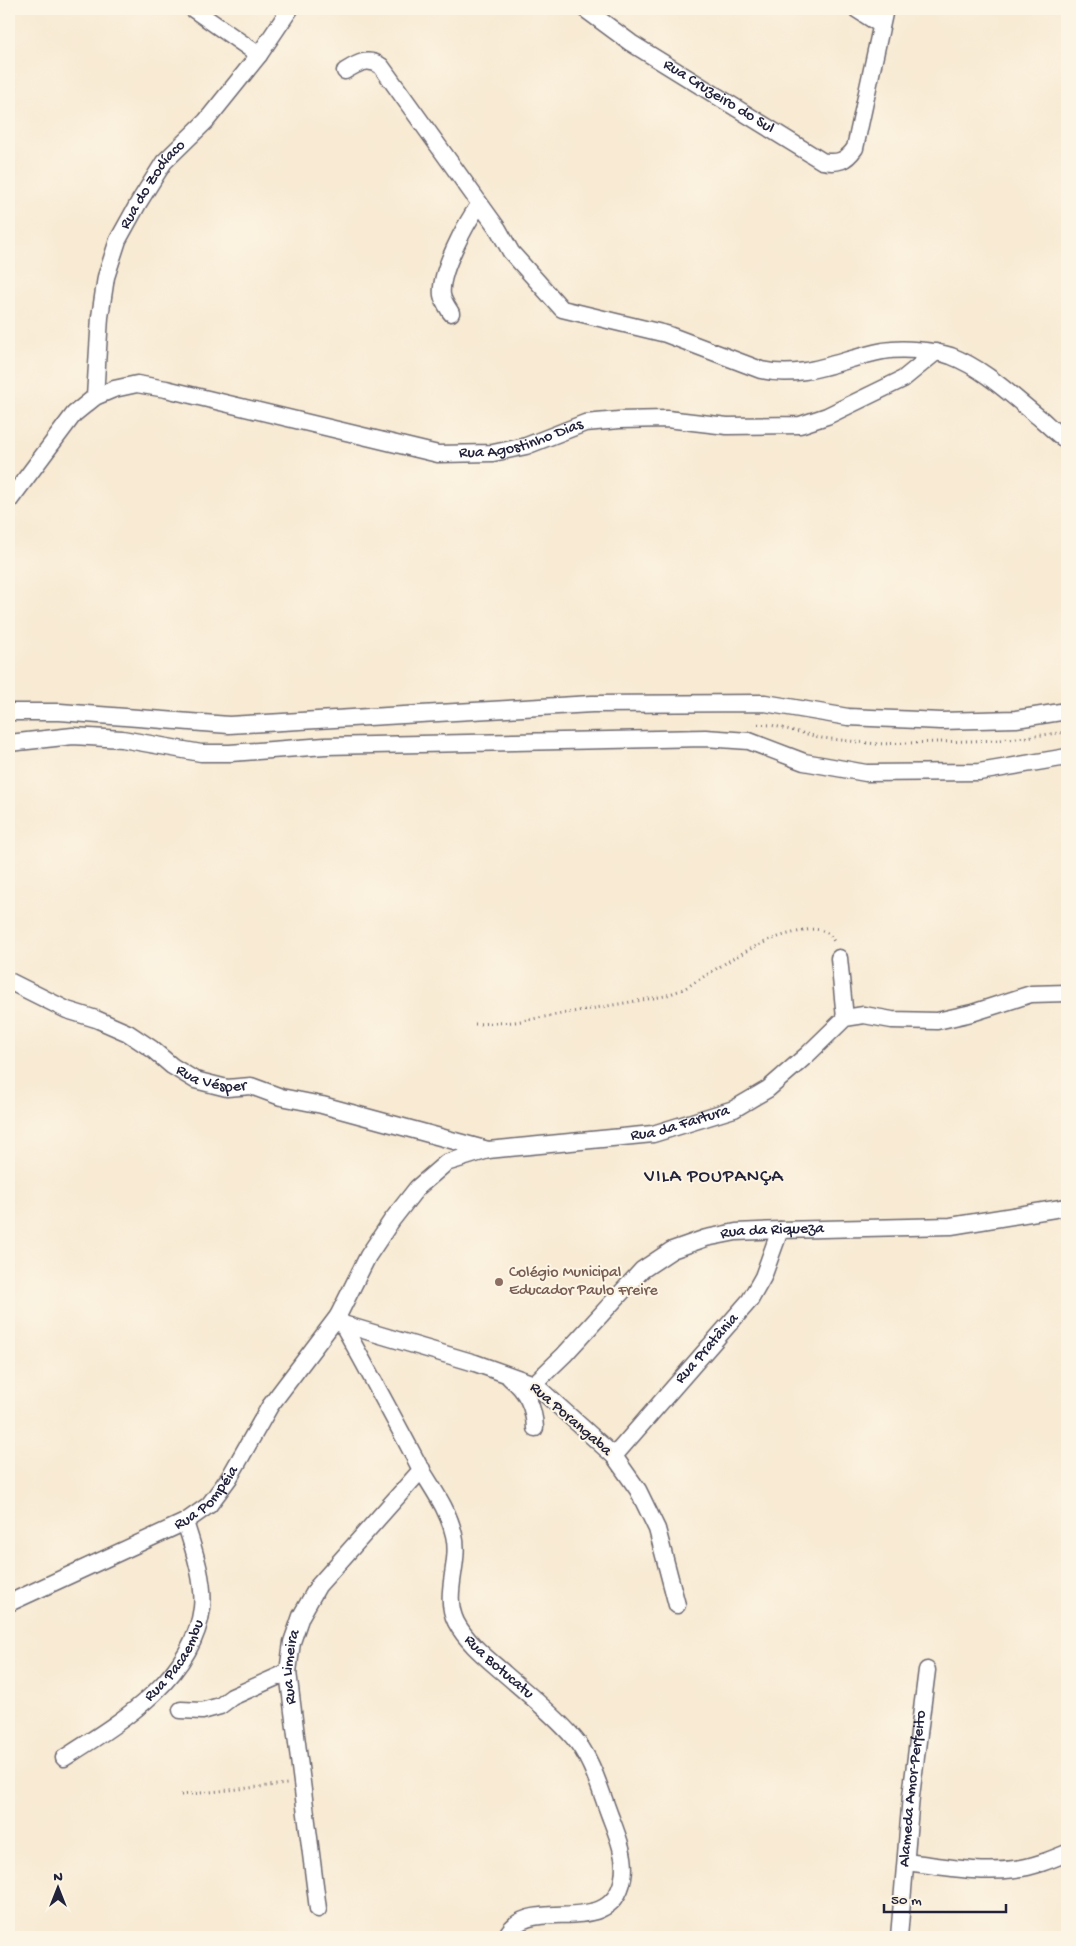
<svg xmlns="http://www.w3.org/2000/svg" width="1076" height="1946" viewBox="0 0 1076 1946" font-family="'Gochi Hand',sans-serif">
<rect width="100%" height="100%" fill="#fcf5e5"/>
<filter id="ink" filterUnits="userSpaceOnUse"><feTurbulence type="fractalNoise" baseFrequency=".02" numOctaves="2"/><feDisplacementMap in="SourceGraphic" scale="10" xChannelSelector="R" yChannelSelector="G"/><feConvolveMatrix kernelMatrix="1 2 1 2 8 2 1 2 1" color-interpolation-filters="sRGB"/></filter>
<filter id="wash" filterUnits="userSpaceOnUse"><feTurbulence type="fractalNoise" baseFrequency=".0096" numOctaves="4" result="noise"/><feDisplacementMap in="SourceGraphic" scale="20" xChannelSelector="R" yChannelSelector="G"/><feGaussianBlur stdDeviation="1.12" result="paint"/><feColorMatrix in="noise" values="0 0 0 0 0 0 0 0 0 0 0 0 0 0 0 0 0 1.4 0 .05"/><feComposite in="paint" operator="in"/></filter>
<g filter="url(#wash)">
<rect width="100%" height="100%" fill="#f8ead3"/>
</g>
<g filter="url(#ink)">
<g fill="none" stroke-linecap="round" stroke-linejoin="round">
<defs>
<g id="minor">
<path d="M193 9 259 55"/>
<path id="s1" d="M585 9 631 43 822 161C838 164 846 161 855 148L885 9"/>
<path d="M856 9 881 25"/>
<path d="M345 71C358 63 368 57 381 66L498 229 511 252 562 309 666 334 761 370C805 380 841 359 883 351 901 348 934 350 951 356 985 369 1013 397 1041 419 1049 426 1058 435 1067 441"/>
<path d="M451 313C448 308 443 301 442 295 439 273 466 223 479 205"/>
<path id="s2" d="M95 397 100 317 106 277 118 240 139 202 164 162 206 121 259 55 290 9"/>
<path id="s3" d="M9 501 74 414 95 397 114 389 137 384 166 389 438 454 493 453 526 446 585 423 619 420 667 419 727 426 800 425 827 416 903 379 936 352"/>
<path d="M9 712H60L229 725 592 704 765 703 848 717 941 721 1016 719 1067 711"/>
<path d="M9 743 73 736 122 739 201 753H230L325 746 705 738 749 741 804 762 866 773 979 772 1067 757"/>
<path d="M839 958 845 1018"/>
<path id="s4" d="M9 981 67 1010 96 1019 128 1033 152 1049 172 1066 195 1080 227 1088 251 1086 281 1097 322 1105 488 1150"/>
<path id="s5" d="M338 1316C365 1365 392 1414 418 1464 431 1487 448 1508 454 1535 461 1563 442 1594 456 1622 467 1643 488 1659 505 1674 528 1694 553 1714 573 1737 592 1758 600 1790 610 1816 617 1834 627 1858 623 1878 611 1943 526 1891 506 1937"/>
<path d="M343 1324 475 1363 534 1384 614 1456 638 1490 657 1529 677 1605"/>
<path d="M510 1378C527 1391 534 1407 535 1428"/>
<path id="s6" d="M534 1384 564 1355 642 1270 672 1250 706 1238 736 1232 780 1230 951 1226 1067 1207"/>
<path id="s7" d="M614 1456 750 1300 763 1277 780 1230"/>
<path id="s8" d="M9 1603 185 1522 209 1505 229 1478 270 1406 338 1316 368 1256 392 1220 417 1188 446 1163 488 1150 653 1134 734 1109 768 1089 807 1055 845 1018 864 1015 892 1020 937 1021 972 1013 1031 994 1067 993"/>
<path d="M181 1710 202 1711 220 1706 232 1697 288 1672"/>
<path id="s9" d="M64 1758C119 1723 193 1679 202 1608 205 1582 193 1547 185 1522"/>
<path d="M906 1862C941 1866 980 1874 1015 1869 1033 1867 1050 1860 1067 1853"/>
<path id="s10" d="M318 1909 288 1672 292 1642 301 1616 318 1586 422 1469"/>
<path id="s11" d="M899 1937 911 1796 927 1670"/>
</g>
</defs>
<use href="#minor" stroke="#6d6870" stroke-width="19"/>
<g stroke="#6d6870" stroke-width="3" stroke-dasharray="1 4" stroke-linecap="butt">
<path d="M753 724 771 725 822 738 877 744 1000 740 1067 732"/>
<path d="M475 1024 515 1022 665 996C672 993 680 991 687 987 724 965 758 938 803 931 810 929 818 928 825 932 830 934 832 938 835 943"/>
<path d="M181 1795 287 1784"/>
</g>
<use href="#minor" stroke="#fff" stroke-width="16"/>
</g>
</g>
<circle fill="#8d6e63" stroke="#fcf5e5" stroke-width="2" cx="499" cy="1282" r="5"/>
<g text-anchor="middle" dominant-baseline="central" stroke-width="4" stroke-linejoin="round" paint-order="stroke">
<g font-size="16" fill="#22223b" stroke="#fcf5e5">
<text stroke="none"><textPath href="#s1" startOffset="160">Rua Cruzeiro do Sul</textPath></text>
<text stroke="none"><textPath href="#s2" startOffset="225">Rua do Zodíaco</textPath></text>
<text stroke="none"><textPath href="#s3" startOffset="574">Rua Agostinho Dias</textPath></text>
<text stroke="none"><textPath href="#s4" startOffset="228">Rua Vésper</textPath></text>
<text stroke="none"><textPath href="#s8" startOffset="880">Rua da Fartura</textPath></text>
<text stroke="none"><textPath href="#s6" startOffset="296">Rua da Riqueza</textPath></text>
<text stroke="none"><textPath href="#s7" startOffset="142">Rua Pratânia</textPath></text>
<text transform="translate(570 1420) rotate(41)">Rua Porangaba</text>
<text stroke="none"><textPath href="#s8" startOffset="226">Rua Pompéia</textPath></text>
<text stroke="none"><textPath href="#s9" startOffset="150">Rua Pacaembu</textPath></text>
<text stroke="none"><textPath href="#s5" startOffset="399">Rua Botucatu</textPath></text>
<text stroke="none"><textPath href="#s10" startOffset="244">Rua Limeira</textPath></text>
<text stroke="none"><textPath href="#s11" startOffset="149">Alameda Amor-Perfeito</textPath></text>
</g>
<g font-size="16" fill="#785e54" stroke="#fcf5e5" text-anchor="start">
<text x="509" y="1273">Colégio Municipal<tspan x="509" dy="18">Educador Paulo Freire</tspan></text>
</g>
<g font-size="19" letter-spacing="1" fill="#22223b" stroke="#fcf5e5">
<text x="714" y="1177">VILA POUPANÇA</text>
</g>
</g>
<rect width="1076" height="1946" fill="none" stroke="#fcf5e5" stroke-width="30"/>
<g transform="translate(58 1888)" stroke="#fcf5e5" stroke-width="4" paint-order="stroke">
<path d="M0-4L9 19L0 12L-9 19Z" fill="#22223b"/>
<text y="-8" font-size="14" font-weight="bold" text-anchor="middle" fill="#22223b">N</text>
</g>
<path d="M884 1904v8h122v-8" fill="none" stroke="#22223b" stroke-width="2.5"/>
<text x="891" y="1904" font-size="15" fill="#22223b" stroke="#fcf5e5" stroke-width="4" paint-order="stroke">50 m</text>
</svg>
